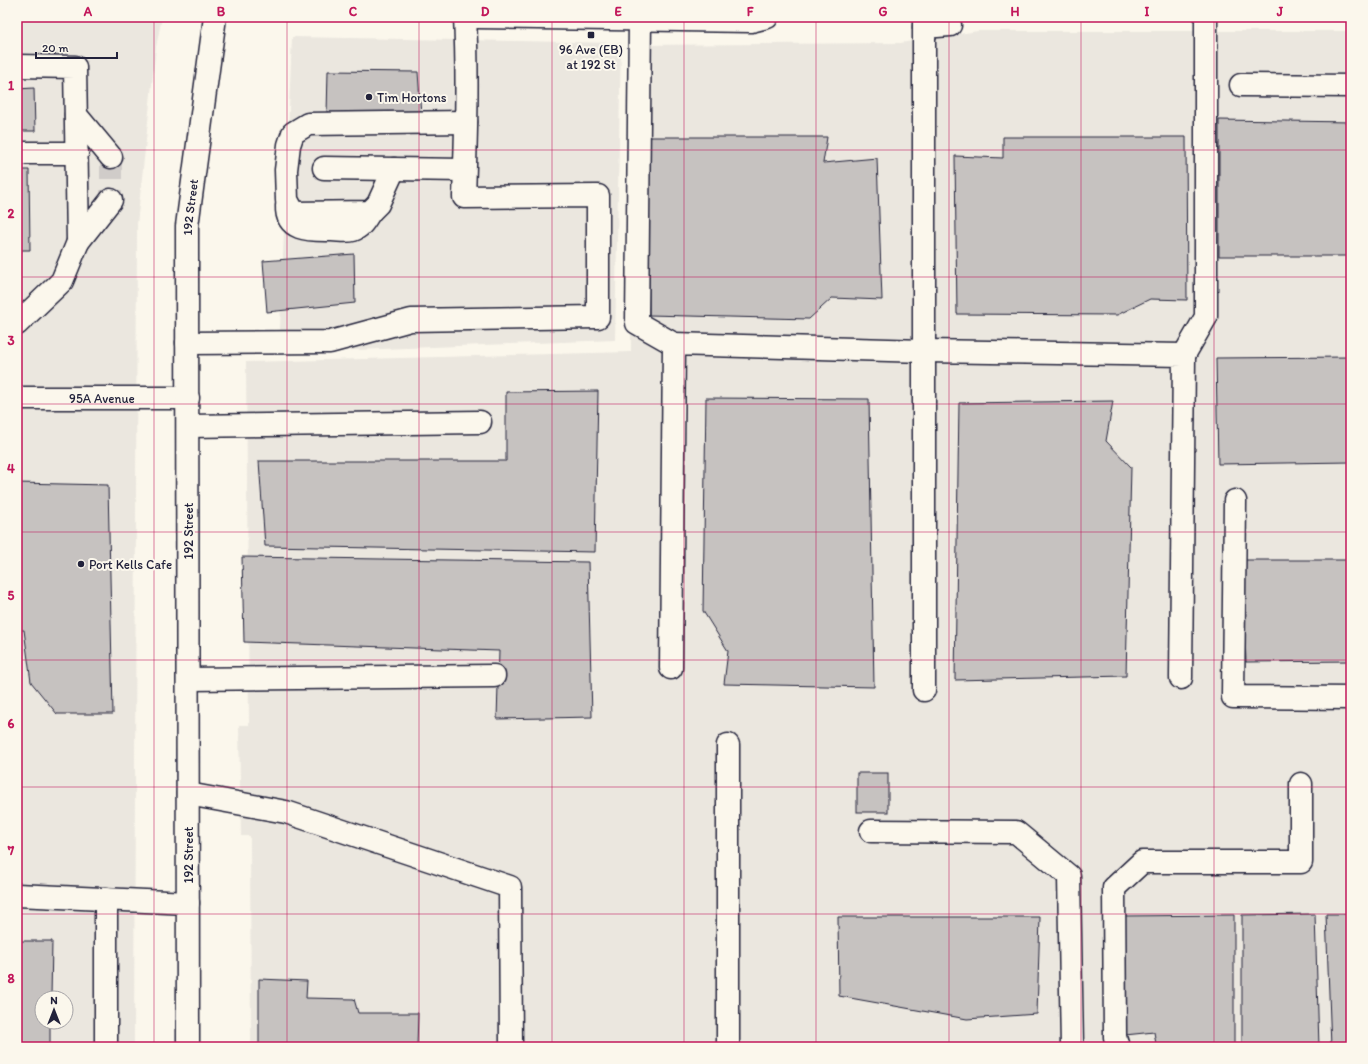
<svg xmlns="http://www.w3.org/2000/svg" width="1368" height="1064" viewBox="0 0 1368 1064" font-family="Itim,sans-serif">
<rect width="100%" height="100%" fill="#fbf7ec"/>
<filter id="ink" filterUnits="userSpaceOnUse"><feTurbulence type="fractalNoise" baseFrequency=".025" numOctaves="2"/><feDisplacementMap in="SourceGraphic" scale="8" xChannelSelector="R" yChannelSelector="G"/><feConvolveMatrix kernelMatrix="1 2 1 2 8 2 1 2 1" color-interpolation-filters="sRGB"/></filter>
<g filter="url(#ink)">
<g fill="#ebe7df" fill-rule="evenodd">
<path d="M17 17H162L156 47 137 224 134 1047H17ZM42 998H66V1022H42Z"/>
<path d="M978 31H1351V1047H251L250 836H241L239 725H249L246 362 631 352 632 45 900 43Z"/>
<path d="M292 37 621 43 615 340 279 353Z"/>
</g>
<g fill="#c6c2c0" stroke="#22223b">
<path d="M328 71 418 72 421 115 327 114Z"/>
<path d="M34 88 35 131H17V89Z"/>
<path d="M1219 120 1351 122V256H1219Z"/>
<path d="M648 137H827L823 163 877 158 882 300 832 298 809 319 649 315Z"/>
<path d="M1003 137H1186L1187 300 1150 299 1117 315 957 314 955 156 1003 158Z"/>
<path d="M17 170H29L30 250H21V253H17Z"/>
<path d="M354 254 355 303 267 312 263 261Z"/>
<path d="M1351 357V462L1218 464 1216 358Z"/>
<path d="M598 391 595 552 265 546 259 461H506V392Z"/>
<path d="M706 398 869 399 874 687 724 684 728 651 703 611Z"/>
<path d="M1113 401 1106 441 1131 467 1126 676 955 680 959 403Z"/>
<path d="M17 483 108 485 113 714H57L31 682 24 630H17Z"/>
<path d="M242 557 588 562 592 717 497 719 499 651 244 642Z"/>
<path d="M1242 560H1351V661L1246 662Z"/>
<rect x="857" y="773" width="31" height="39"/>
<path d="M1315 914 1319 1047H1242V915Z"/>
<path d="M1326 914H1351V1047H1331Z"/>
<path d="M1234 915V1047H1199L1200 1044H1156L1154 1032 1125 1035 1122 916Z"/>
<path d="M838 917H1040L1037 1014 967 1019 839 996Z"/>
<path d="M17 941H52L51 998H42V1022H50V1047H17Z"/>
<path d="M259 979 307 981 306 998 354 999 358 1013H418L417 1047H259Z"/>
</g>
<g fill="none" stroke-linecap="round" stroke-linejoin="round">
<path stroke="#d0ccc9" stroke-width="22" stroke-dasharray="22 11" stroke-linecap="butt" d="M111 157V200"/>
<defs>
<g id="minor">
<path d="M924 17V690"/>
<path d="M640 19 637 323 674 344"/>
<path d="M924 27 950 25"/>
<path d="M17 66 75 67 78 242 62 281 17 324"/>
<path d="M1241 85 1351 86"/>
<path d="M76 115 111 157"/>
<path d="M17 153H77"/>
<path d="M324 168 464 170"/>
<path d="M394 169 378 204 370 212 294 213 287 200 286 170 289 145 293 133 308 124 466 122"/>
<path d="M287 206C286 232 312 230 331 230 338 230 347 232 353 230 362 227 365 219 370 212"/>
<path d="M78 242 111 200"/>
<path d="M187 343 330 342 411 320 598 317V196L464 197C466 137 468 77 465 17"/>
<path d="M1184 355 1206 317V17"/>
<path id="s1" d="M17 398H188"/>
<path d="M188 426 480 422"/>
<path d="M1235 501 1233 697 1351 698"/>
<path d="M671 668 674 344 924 351 1184 355 1181 678"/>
<path d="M188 679 494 676"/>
<path d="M728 745V1047"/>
<path d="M188 794 286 812 510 887 511 1047"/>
<path d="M871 831 1016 832 1069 876 1072 1047"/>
<path d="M17 895 188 903"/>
<path d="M106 899V1047"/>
<path d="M1118 1047 1115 1037 1114 888 1142 862H1301V784"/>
</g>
<g id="major">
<path d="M476 17 751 21 767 17"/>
<path id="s2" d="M188 1047 187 226 215 17"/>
</g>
</defs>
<use href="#minor" stroke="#22223b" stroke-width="25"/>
<use href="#major" stroke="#22223b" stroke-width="25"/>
<use href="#minor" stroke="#fbf7ec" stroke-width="22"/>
<use href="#major" stroke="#fbf7ec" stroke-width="22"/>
</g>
</g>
<path fill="none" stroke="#c2185b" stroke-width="1" stroke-opacity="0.55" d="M154 17V1047M287 17V1047M419 17V1047M552 17V1047M684 17V1047M816 17V1047M949 17V1047M1081 17V1047M1214 17V1047M17 150H1351M17 277H1351M17 404H1351M17 532H1351M17 660H1351M17 787H1351M17 914H1351"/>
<g fill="#22223b" stroke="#fbf7ec" stroke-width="1.5">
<rect x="587" y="31" width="8" height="8" rx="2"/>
<circle cx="369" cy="97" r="4"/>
<circle cx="81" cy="564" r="4"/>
</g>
<g text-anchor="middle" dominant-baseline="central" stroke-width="4" stroke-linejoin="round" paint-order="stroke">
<g font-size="13" fill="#22223b" stroke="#fbf7ec" text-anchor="start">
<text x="591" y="49" text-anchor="middle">96 Ave (EB)<tspan x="591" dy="15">at 192 St</tspan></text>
<text x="377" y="97">Tim Hortons</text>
<text x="89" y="564">Port Kells Cafe</text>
</g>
<g font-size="13" fill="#22223b" stroke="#fbf7ec">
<text stroke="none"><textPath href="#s2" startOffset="840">192 Street</textPath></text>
<text stroke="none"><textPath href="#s1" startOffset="85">95A Avenue</textPath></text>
<text transform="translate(188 531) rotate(-90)">192 Street</text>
<text transform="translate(188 855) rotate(-90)">192 Street</text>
</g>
</g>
<rect width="1368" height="1064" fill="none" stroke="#fbf7ec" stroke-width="44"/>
<g transform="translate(54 1010)"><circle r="19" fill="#fbf7ec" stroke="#a4a2a5"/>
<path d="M0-3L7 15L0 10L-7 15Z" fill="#22223b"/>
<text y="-6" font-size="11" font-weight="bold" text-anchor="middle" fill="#22223b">N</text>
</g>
<path d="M36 52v6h81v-6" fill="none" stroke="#22223b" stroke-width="2"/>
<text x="42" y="52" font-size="12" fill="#22223b" stroke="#fbf7ec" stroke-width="3" paint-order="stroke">20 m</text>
<rect x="22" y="22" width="1324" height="1020" fill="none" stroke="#c2185b" stroke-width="1.5"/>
<g font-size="13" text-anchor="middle" font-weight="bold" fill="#c2185b">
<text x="88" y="16">A</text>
<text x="221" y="16">B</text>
<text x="353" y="16">C</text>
<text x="485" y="16">D</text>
<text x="618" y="16">E</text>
<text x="750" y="16">F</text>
<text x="883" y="16">G</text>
<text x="1015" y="16">H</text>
<text x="1147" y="16">I</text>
<text x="1280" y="16">J</text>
<text x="11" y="90">1</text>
<text x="11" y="218">2</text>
<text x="11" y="345">3</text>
<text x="11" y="473">4</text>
<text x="11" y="600">5</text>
<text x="11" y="728">6</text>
<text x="11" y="855">7</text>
<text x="11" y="983">8</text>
</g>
</svg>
